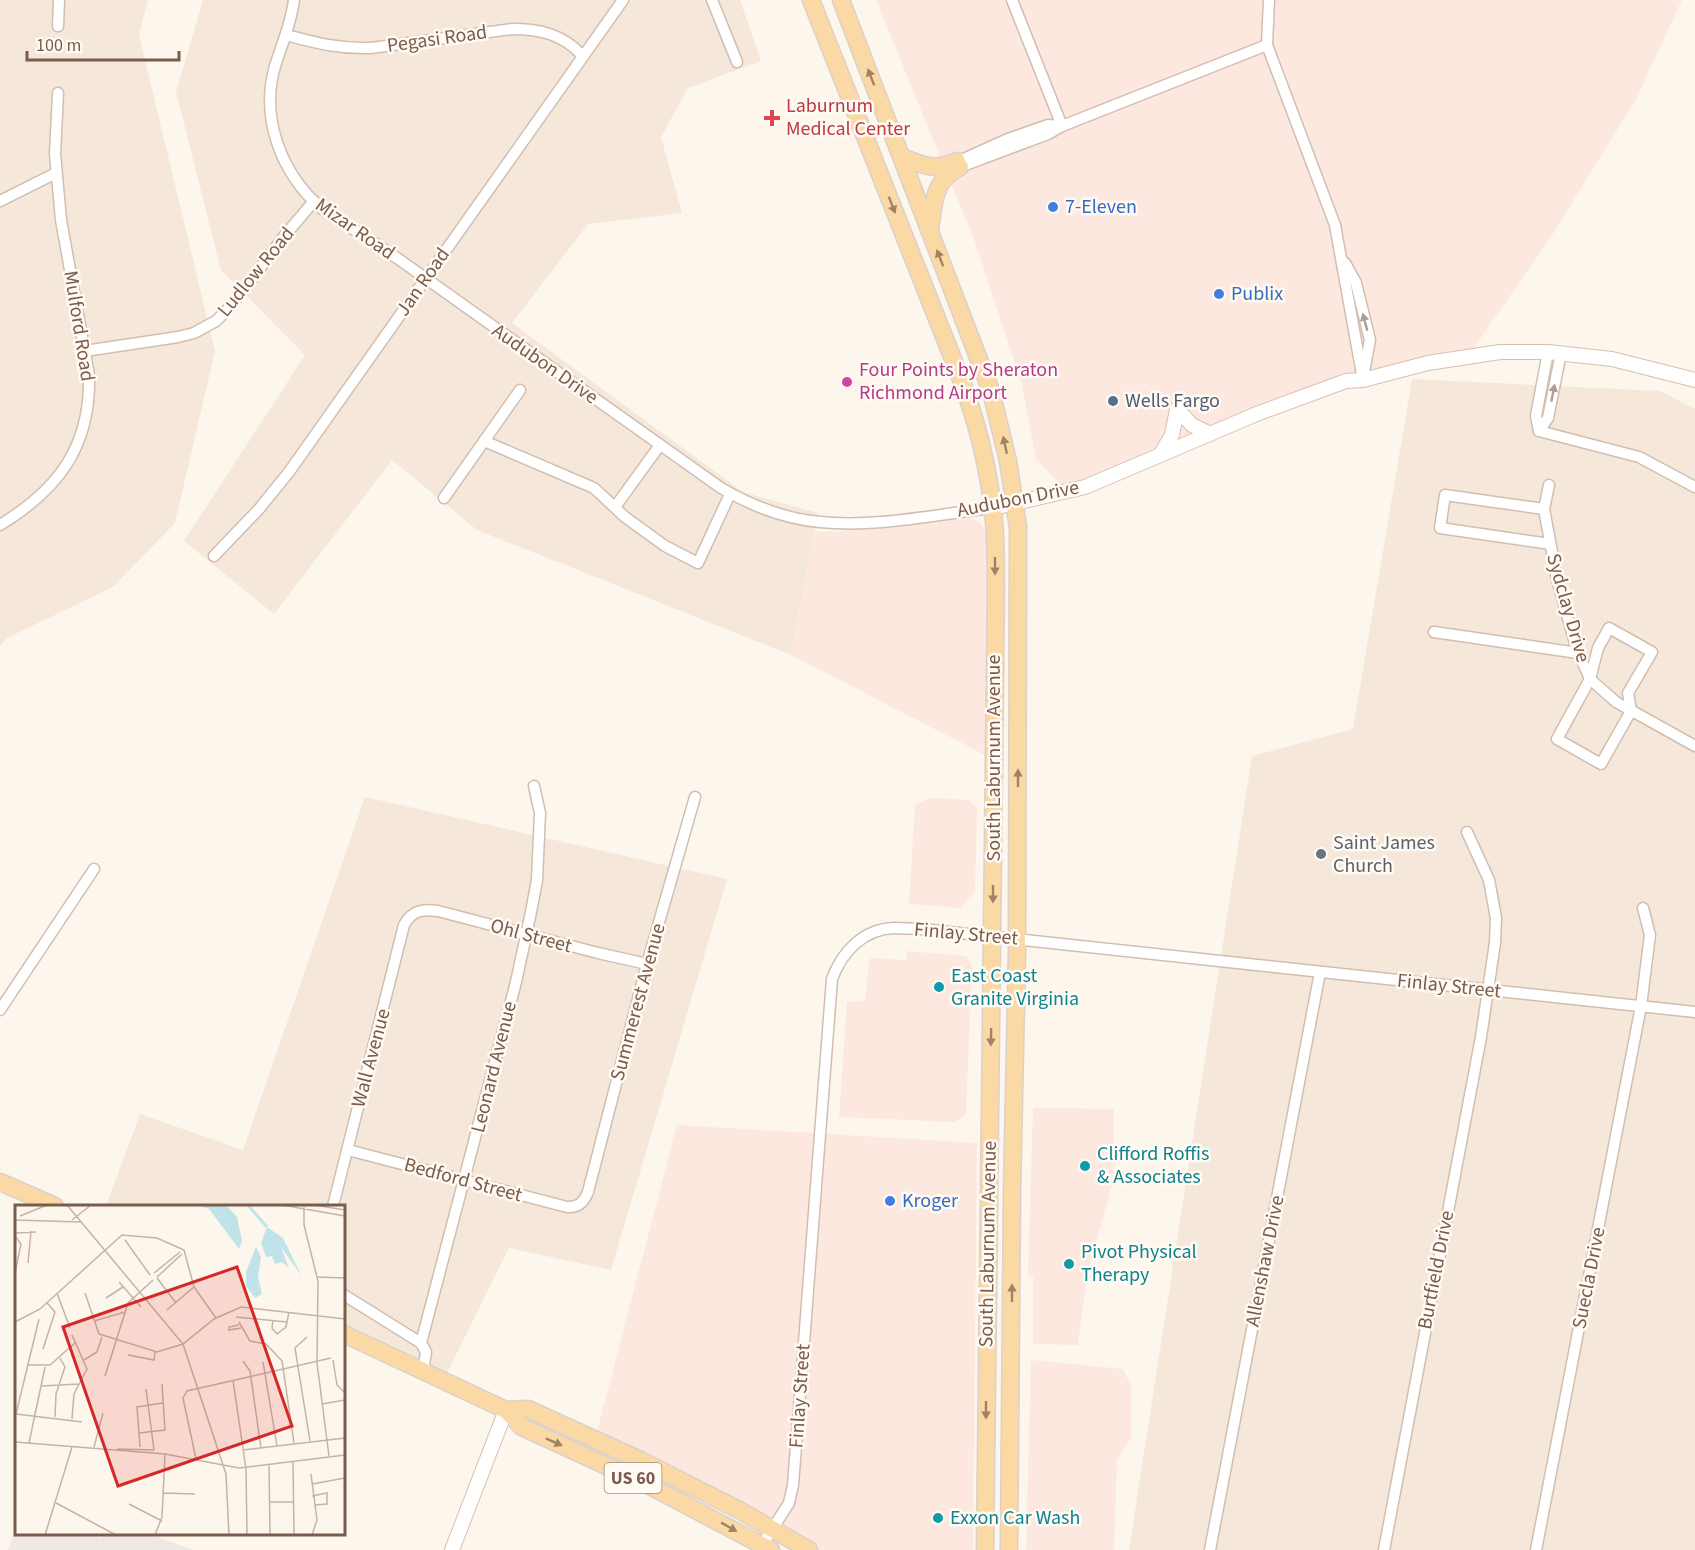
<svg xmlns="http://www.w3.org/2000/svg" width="1695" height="1550" viewBox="0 0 1695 1550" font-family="'Source Sans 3',sans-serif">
<rect width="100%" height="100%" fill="#fdf6ec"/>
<g fill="#f5e8da">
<path d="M0 0H148L139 35 215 351 175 523 113 587 7 638 0 646Z"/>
<path d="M203 0H740L761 61 688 88 661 137 682 213 588 224 512 323 743 492 818 513 791 655 477 530 392 460 274 614 184 541 305 355 221 270 176 92Z"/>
<path d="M1412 379 1660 391 1695 409V1550H1129L1252 756 1353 729Z"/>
<path d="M365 797 727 879 611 1270 509 1248 443 1381 344 1336V1206H106L140 1114 243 1150Z"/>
</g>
<g fill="#fde8e0">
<path d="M876 0H1682L1636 99 1551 237 1469 355 1363 380 1068 492 1036 459 1022 385 975 242Z"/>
<path d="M970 518 982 524 986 534 985 755 791 655 814 532 842 531Z"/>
<path d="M929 798 969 800 977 808 975 891 960 908 909 904 915 805Z"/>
<path d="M907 951 966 956 972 966 966 1113 961 1119 953 1122 839 1117 847 1002 865 1001 869 961 871 958 906 960Z"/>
<path d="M1033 1108 1114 1109 1113 1181 1086 1281 1078 1345 1033 1344V1276H1028Z"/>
<path d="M677 1125 977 1143 973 1550H807L594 1443Z"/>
<path d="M1031 1360 1123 1369 1131 1386V1437L1117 1460 1114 1550H1026Z"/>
</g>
<path fill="#efe9e4" d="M16 1527V1534H89L101 1538 103 1534H150L193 1550H8Z"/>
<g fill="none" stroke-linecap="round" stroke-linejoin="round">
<defs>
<g id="street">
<path d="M294 0C291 24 282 44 275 66 260 118 281 173 321 208L397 258 721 488C752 506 784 519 820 522 877 528 936 514 993 508"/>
<path d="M712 0 737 62"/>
<path d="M1012 0 1062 126"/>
<path d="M1269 0 1267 45 1335 225 1363 380"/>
<path d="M58 26 59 0"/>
<path d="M286 35C317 43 338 49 371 48L512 29C540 29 562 34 582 55"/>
<path d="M959 161 1008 139 1048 125 1062 126"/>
<path d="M960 167 1048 134 1062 126 1267 45"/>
<path d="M0 201 56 173"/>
<path d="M1345 263 1356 283 1370 340 1364 372"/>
<path d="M85 351 178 337 194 333 216 321 230 307 286 234 314 201"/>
<path d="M1539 431 1639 457 1695 487"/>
<path d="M1539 431 1548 418 1561 353"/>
<path d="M1539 431 1536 416 1548 352"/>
<path d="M484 441 594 488 625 517 665 546 698 563 730 494"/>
<path d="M1549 485 1544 509 1557 579 1576 647 1590 679 1616 702 1695 746"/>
<path d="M444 498 520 390"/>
<path d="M615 507 660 445"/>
<path d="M1544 509 1445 495 1440 528 1550 544"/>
<path d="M0 525C59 489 91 446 89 375L61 220 55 154 58 93"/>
<path d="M214 556 259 509 289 472 623 0"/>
<path d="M1609 628 1652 652 1628 693 1631 711 1601 764 1557 739 1590 679 1598 648Z"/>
<path d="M1434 632 1578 653"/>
<path d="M0 1010 94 869"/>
<path d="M348 1150 567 1207C578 1208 584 1202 588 1192L647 964 695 797"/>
<path d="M333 1206 404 925C412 910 423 909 438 911L598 953 647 964"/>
<path d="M344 1295 421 1343 426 1352 423 1371"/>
<path d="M421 1343 516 982 531 912 537 880 540 813 534 786"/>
<path d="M762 1545 789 1503 793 1485 832 979C842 952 863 929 894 928 906 928 919 929 931 930L1695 1012"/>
<path d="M1210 1550 1320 972"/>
<path d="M1384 1550 1481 1037 1495 943 1496 918 1489 880 1467 832"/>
<path d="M1536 1550 1641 1006 1650 935 1643 908"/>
</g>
<g id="secondary">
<path d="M1177 409 1192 425 1210 434"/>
<path d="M1160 455 1172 435 1177 409"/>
<path d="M993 508 1085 487 1259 413 1346 381 1363 380 1428 363 1500 352H1548L1612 359 1695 380"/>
<path d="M452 1550 506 1410"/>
</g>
<g id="primary">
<path d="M811 0 964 387C981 435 992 484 995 535 997 580 995 627 995 672L985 1550"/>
<path d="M841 0 991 391 1008 461 1018 527 1017 952 1012 1192 1009 1550"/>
<path d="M902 157C924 166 934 171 957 161"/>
<path d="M930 229C935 200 932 182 960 167"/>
<path d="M0 1182 55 1206"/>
<path d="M344 1334 506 1410 522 1427 650 1486 771 1550"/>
<path d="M506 1410 528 1409 640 1460 739 1510 809 1550"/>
</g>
</defs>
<use href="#street" stroke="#d1beb0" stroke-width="13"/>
<use href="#secondary" stroke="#d6c0b0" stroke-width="16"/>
<use href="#primary" stroke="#dad1cd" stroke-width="19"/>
<use href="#street" stroke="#fff" stroke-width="10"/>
<use href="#secondary" stroke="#fff" stroke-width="14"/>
<use href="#primary" stroke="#fbd9a5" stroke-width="16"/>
</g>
<defs><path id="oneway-solid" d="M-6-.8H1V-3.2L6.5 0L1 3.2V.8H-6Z" transform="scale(1.5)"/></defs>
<g fill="#a18267">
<use href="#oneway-solid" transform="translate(871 77) rotate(-111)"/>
<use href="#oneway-solid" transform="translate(892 205) rotate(69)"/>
<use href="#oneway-solid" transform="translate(940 258) rotate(-111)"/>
<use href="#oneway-solid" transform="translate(1005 445) rotate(-102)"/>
<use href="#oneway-solid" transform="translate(995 566) rotate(90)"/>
<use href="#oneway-solid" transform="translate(1018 778) rotate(-90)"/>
<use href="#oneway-solid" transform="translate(993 894) rotate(90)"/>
<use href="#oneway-solid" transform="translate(991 1037) rotate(91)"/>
<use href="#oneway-solid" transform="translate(1012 1293) rotate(-90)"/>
<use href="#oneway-solid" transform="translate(986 1410) rotate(90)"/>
<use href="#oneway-solid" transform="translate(554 1442) rotate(24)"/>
<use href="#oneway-solid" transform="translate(729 1527) rotate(29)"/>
</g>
<g fill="#af9d94">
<use href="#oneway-solid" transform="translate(1365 322) rotate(-105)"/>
<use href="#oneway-solid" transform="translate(1553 393) rotate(-79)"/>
</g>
<path fill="#e0444e" stroke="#fffaf3" stroke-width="2" d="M769 109h6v6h6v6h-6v6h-6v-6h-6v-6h6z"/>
<g fill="#3f7fe0" stroke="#fffaf3" stroke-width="2">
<circle cx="1053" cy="207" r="6"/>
<circle cx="1219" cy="294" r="6"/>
<circle cx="890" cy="1201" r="6"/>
</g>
<circle fill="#d1479c" stroke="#fffaf3" stroke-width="2" cx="847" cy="382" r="6"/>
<circle fill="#5c6f8a" stroke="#fffaf3" stroke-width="2" cx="1113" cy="401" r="6"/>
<circle fill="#6b7280" stroke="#fffaf3" stroke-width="2" cx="1321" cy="854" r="6"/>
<g fill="#0f9aa8" stroke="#fffaf3" stroke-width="2">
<circle cx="939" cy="987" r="6"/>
<circle cx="1085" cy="1166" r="6"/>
<circle cx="1069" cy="1264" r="6"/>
<circle cx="938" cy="1518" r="6"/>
</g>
<g text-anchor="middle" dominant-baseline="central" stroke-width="5" stroke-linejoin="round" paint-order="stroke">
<rect fill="#fffaf3" stroke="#a28b7f" stroke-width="1.5" x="604.5" y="1463" width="57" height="30" rx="4.5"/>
<g font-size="18" font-weight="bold" fill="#7a5c4d">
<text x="633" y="1478">US 60</text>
</g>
<g font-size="20" fill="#7a5c4d" stroke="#fffaf3">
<text transform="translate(437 39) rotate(-8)">Pegasi Road</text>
<text transform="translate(355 229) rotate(35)">Mizar Road</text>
<text transform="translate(256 272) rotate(-51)">Ludlow Road</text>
<text transform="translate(423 282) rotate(-55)">Jan Road</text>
<text transform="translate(79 326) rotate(81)">Mulford Road</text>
<text transform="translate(545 364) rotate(35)">Audubon Drive</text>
<text transform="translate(1018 499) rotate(-11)">Audubon Drive</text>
<text transform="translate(1568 608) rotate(74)">Sydclay Drive</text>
<text transform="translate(994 758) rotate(-90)">South Laburnum Avenue</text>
<text transform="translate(966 934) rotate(5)">Finlay Street</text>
<text transform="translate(531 936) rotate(15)">Ohl Street</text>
<text transform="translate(1449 986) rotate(6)">Finlay Street</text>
<text transform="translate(638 1002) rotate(-75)">Summerest Avenue</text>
<text transform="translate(371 1058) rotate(-75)">Wall Avenue</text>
<text transform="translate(494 1067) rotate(-76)">Leonard Avenue</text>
<text transform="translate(463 1180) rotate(15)">Bedford Street</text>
<text transform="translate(988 1244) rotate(-89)">South Laburnum Avenue</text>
<text transform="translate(1265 1261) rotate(-79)">Allenshaw Drive</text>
<text transform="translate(1436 1270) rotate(-79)">Burtfield Drive</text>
<text transform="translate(1589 1278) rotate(-79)">Suecla Drive</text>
<text transform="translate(800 1396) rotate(-86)">Finlay Street</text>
</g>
<g font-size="20" fill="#be3a42" stroke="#fffaf3" text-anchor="start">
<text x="786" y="106">Laburnum<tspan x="786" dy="23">Medical Center</tspan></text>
</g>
<g font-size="20" fill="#366cbe" stroke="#fffaf3" text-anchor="start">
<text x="1065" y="207">7-Eleven</text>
<text x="1231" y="294">Publix</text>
<text x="902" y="1201">Kroger</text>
</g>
<g font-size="20" fill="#b23c85" stroke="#fffaf3" text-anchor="start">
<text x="859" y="370">Four Points by Sheraton<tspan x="859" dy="23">Richmond Airport</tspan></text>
</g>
<g font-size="20" fill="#4e5e75" stroke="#fffaf3" text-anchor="start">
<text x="1125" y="401">Wells Fargo</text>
</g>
<g font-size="20" fill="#5b616d" stroke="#fffaf3" text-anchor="start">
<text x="1333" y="843">Saint James<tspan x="1333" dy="23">Church</tspan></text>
</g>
<g font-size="20" fill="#0d838f" stroke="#fffaf3" text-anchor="start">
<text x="951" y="976">East Coast<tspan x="951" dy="23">Granite Virginia</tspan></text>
<text x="1097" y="1154">Clifford Roffis<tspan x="1097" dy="23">&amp; Associates</tspan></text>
<text x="1081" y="1252">Pivot Physical<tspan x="1081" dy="23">Therapy</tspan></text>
<text x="950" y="1518">Exxon Car Wash</text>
</g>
</g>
<g transform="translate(15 1205)">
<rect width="330" height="330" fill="#fdf6ec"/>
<path d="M211 0 222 12 227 36 224 44 194 4 185 1ZM252 22 268 33 286 70 266 42 274 63 267 57 260 59 257 51 251 52 246 38ZM241 42 246 52 243 72 247 89 240 93 231 81V67Z" fill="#bfe3e8"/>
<path fill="none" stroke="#bfe3e8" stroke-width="3" d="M233 0 252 22"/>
<path fill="none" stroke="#c5b3a7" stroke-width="1.5" d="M52 0 168 139 211 269 214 330M267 0 330 11M299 0 330 5M289 2V20L303 76 302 158 314 251M5 11 32 0M0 15 66 17M57 15 76 0M0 28 21 27M0 31 6 39 0 68M110 35 135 70M13 58 16 26M139 68 165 47M142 72 167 49M302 72 330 73M142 73 161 98M104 77 126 102M42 88 55 123M70 88 84 129 142 147 168 139 199 114 226 102 330 114M91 93 108 82M152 105 179 82M221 112 272 117M258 115 257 123 262 129 271 122 274 107M79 116 110 107M0 117 25 104 107 30 142 33 169 45 179 82 201 113M224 117 235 136 251 139 267 156 279 238M224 120 214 122V125L226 123M292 132 280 143 295 236M28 144 40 107 32 98M113 150 139 155 140 147M69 155 82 147 87 132M318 155 322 180 329 187M228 156 235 166 246 243M248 157 262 241M12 160H35L60 138M90 171 113 98 138 75M218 175 231 264 232 330M26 181 64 179M131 184 139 245M307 199 330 195M1 209 24 114M1 209 67 217M40 212 41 189 50 162 45 153M57 214 59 189 72 164 57 130M124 228 150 225 147 179M0 237 150 249 224 263 330 250M14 238 30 162M79 242 88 208M125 242 122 202 148 198M102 244 139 245M228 245 330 233M181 254 168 193 172 186 316 153M278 256 279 330M254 259 255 330M296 269 302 315 297 330M297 279 330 273M148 288 180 289M297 291 312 288V299L300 300M255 297H278M41 298 101 330M114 299 147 316M30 330 57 242M140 330 147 312 150 249"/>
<path fill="#d62828" fill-opacity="0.15" stroke="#d62828" stroke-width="3" d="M222 62 277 221 103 281 48 122Z"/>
<rect width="330" height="330" fill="none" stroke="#7a5c4d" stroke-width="3"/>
</g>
<path d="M27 51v9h152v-9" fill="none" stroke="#7a5c4d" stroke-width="3"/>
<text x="36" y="51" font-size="18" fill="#7a5c4d" stroke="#fffaf3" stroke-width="4.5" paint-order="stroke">100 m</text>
</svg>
